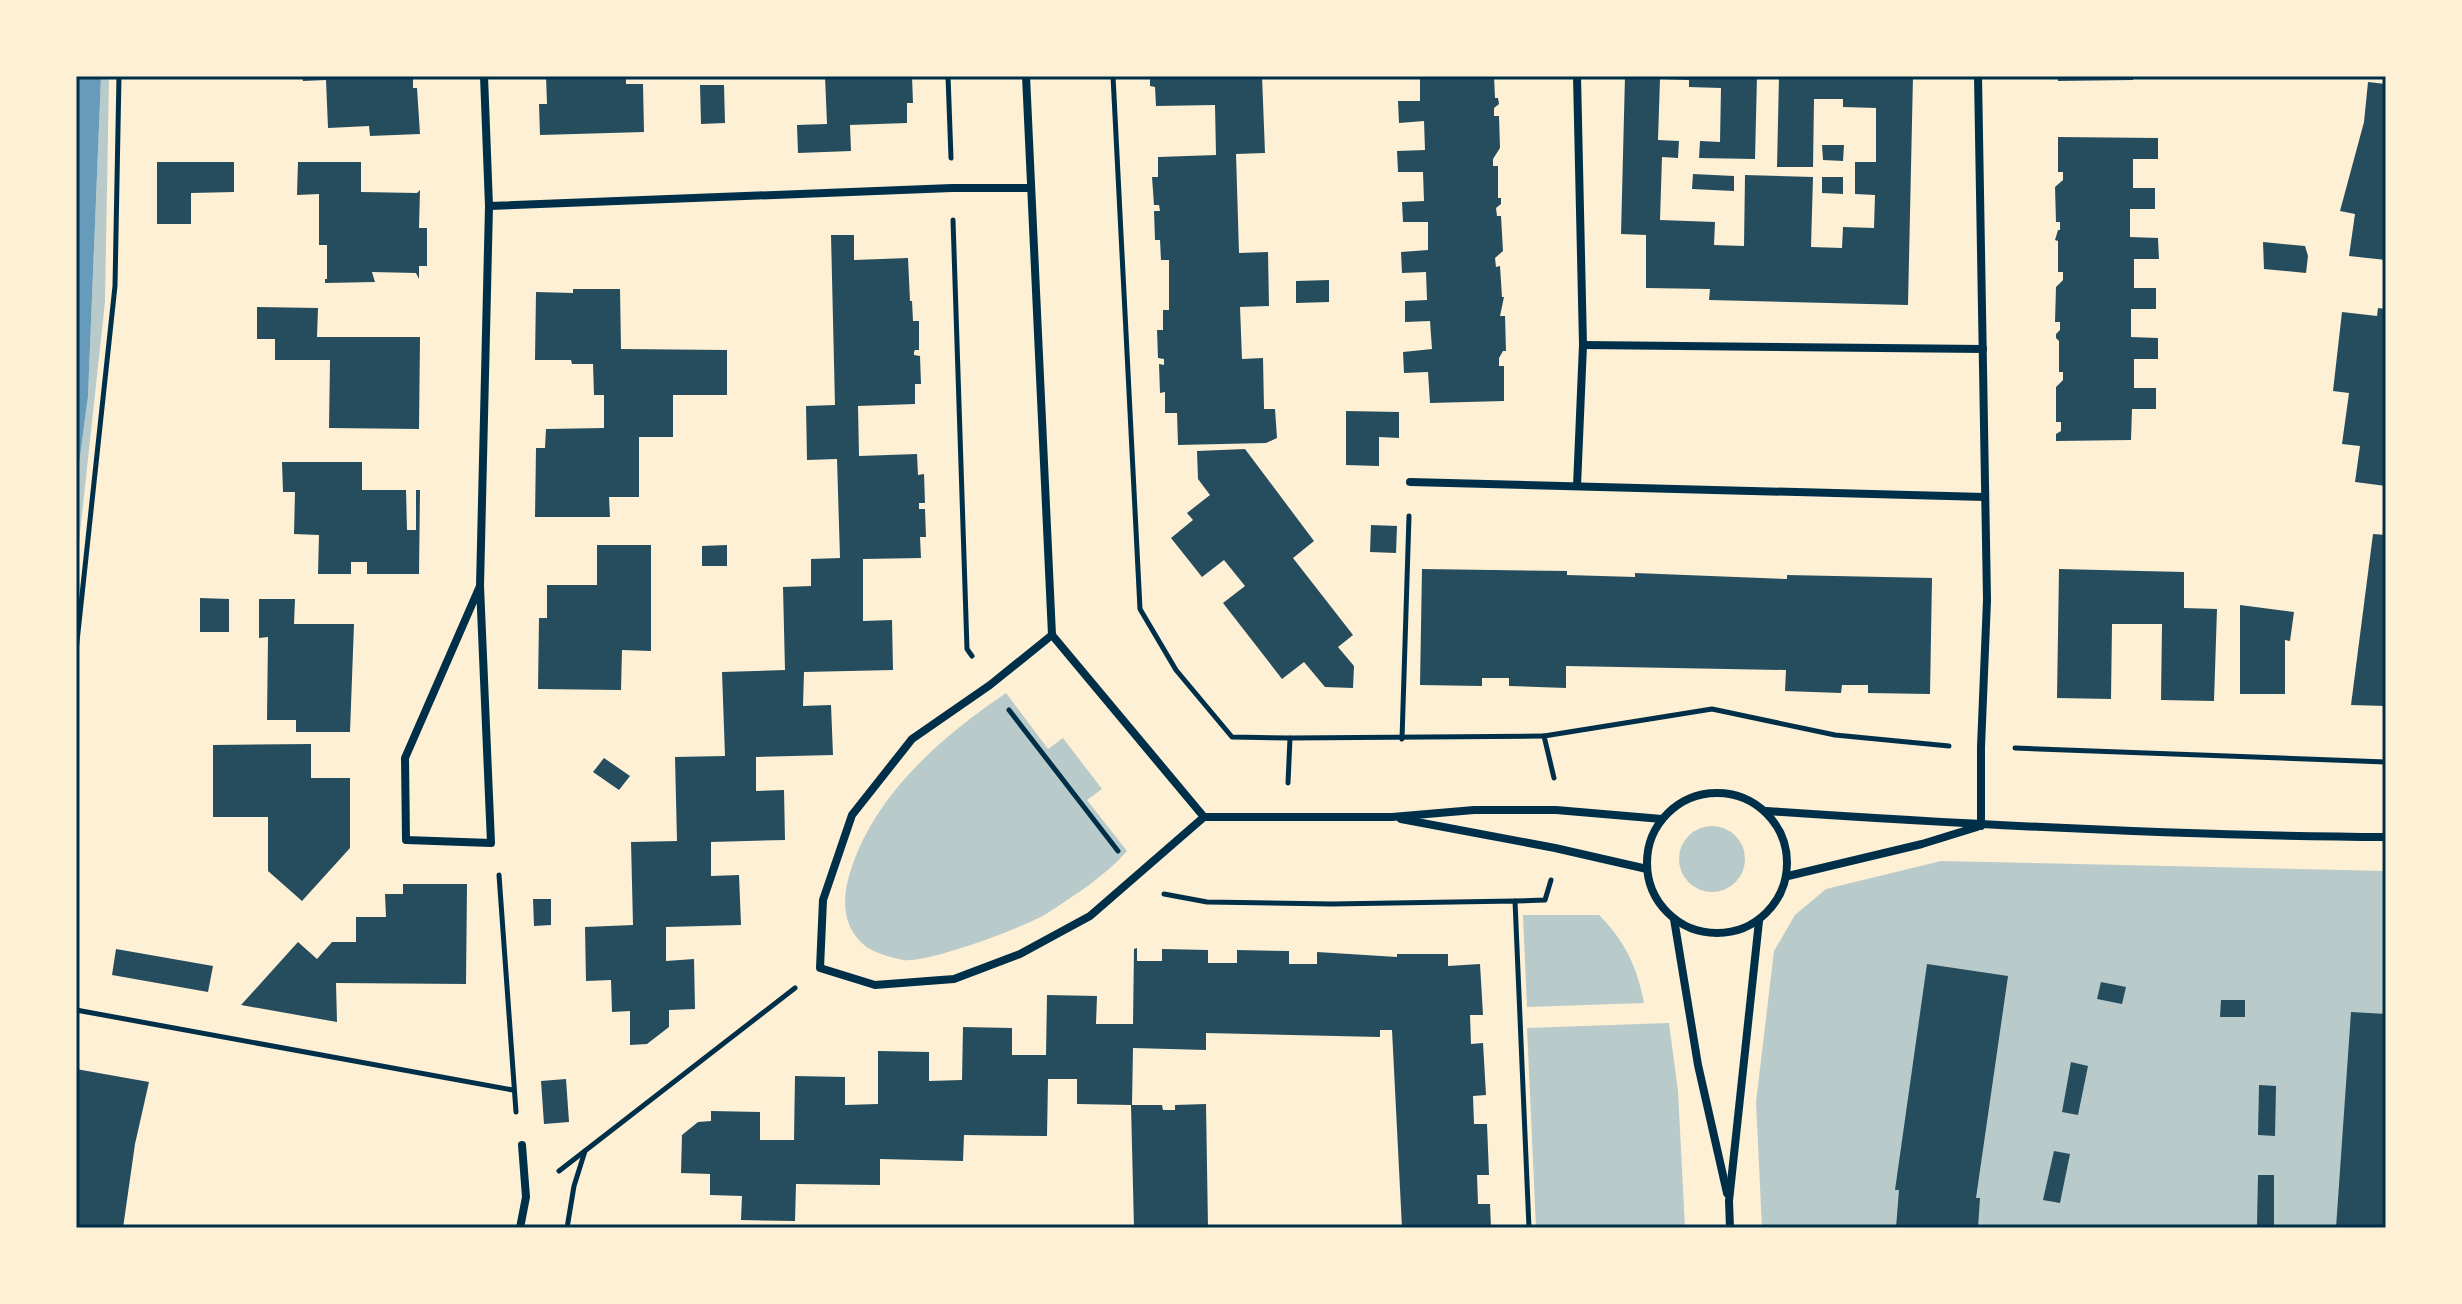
<svg xmlns="http://www.w3.org/2000/svg" width="2462" height="1304" viewBox="0 0 2462 1304" font-family="'Noto Sans',sans-serif">
<rect width="100%" height="100%" fill="#fdf0d5"/>
<g fill="#b9caca">
<path d="M101 76H109L105 302 76 570V487L88 396Z"/>
<path d="M1006 693 1048 749 1063 738 1102 789 1087 800 1127 851C1104 877 1075 895 1046 914 1022 928 929 963 903 960 893 958 876 953 868 948 846 932 842 908 847 884 867 801 938 739 1006 693Z"/>
<circle cx="1712" cy="859" r="33"/>
<path d="M1941 861 2386 871V1228H1762L1756 1102 1774 951 1795 915 1826 889Z"/>
<path d="M1523 915H1599C1625 941 1637 967 1644 1003L1527 1007Z"/>
<path d="M1669 1023 1678 1091 1685 1228H1536L1527 1028Z"/>
</g>
<path fill="#669bbc" d="M76 76H101L88 396 76 487Z"/>
<g fill="#264d5e">
<path d="M302 76H413V88H417L420 134 370 136 369 126 328 128 326 80 303 81Z"/>
<path d="M546 76H626V84H643L644 132 540 135 539 104H547Z"/>
<path d="M825 76H912L913 103H907V123L850 125 851 151 798 153 797 125 827 124Z"/>
<path d="M1150 76H1262L1265 153 1236 154 1239 253 1268 252 1269 306 1240 307 1242 359 1263 358 1264 409H1275L1277 438 1266 443 1178 445 1177 413H1165V392L1160 393 1159 364 1164 365V359L1158 358 1157 330H1163V310H1169V260H1161L1160 240H1155L1154 211H1160L1159 205H1154L1152 177H1158V157L1216 155 1215 105 1156 106 1155 87 1150 86Z"/>
<path d="M1420 76H1494L1495 98H1498L1499 104 1494 108V116H1499L1500 148 1493 159V166H1498V198H1501V204L1496 208 1497 216H1501L1503 251 1495 258 1496 267 1500 266 1502 297H1504L1500 316H1505L1506 351H1503L1499 358V366H1504V401L1430 403 1428 372 1404 373 1403 352 1432 349 1430 321 1405 322V301L1427 300 1426 272 1402 273 1401 252 1428 250V222H1403L1402 202 1424 201 1423 172H1398L1397 151 1425 150 1424 121 1399 123 1398 101H1420Z"/>
<path d="M1625 76H1757L1755 159 1699 158 1700 141 1720 142 1721 88 1689 87V80L1660 79 1658 140 1679 141 1678 158 1662 157 1660 220 1715 222 1714 245 1744 246 1745 175 1813 177 1811 247 1842 248 1843 227 1874 228 1875 195 1855 194V162H1876V108L1843 107V99H1814L1813 167H1777L1779 76H1913L1908 305 1709 300 1710 289 1646 288V235L1621 234Z"/>
<path d="M2058 76H2133V80L2058 81Z"/>
<path d="M2368 82 2386 84V260L2349 256 2355 214 2340 211 2364 122Z"/>
<path d="M700 85H724L725 123 701 124Z"/>
<path d="M2058 137 2158 138V159H2133V188H2155V209H2130V237L2158 238 2159 259H2134V288H2156V309H2131V337L2158 338V359H2134V388H2156V409H2132L2131 440 2056 441V434L2061 431V422H2056V387L2063 380V372H2059V341L2056 338V334L2060 330V322H2055L2056 287 2063 280V272H2058V241L2055 240 2058 230H2060V222H2056L2055 187 2063 180V172H2058Z"/>
<path d="M1822 145H1844L1843 161 1823 160Z"/>
<path d="M157 162H234V192L191 193V224H157Z"/>
<path d="M298 162H361V192L417 193 420 190 419 228H427V266H419V279L416 273 372 272 375 282 325 283V279H327V245H319V194L297 195Z"/>
<path d="M1693 174 1734 176V191L1692 189Z"/>
<path d="M1822 177H1843V194L1822 193Z"/>
<path d="M831 235H854V260L908 258 910 301H912L913 321H919V350H915L914 352V355L920 356 921 384H915V404L858 406 859 456 917 454 918 475 924 474 925 503H919V509H925L926 537H920L921 558 863 559V621L892 620 893 670 804 672 803 706 831 705 833 755 756 757V791L784 790 785 840 711 842V876L739 875 741 925 666 927V961L694 959 695 1009 669 1010V1027L647 1044 630 1045V1011L612 1012 611 980 586 981 585 927 633 925 631 842 677 841 675 757 725 756 722 672 785 670 783 587 811 586V559L840 558 837 459 807 460 806 406 835 405Z"/>
<path d="M2263 242 2305 246 2308 256 2306 273 2264 269Z"/>
<path d="M1329 280V302L1296 303V281Z"/>
<path d="M573 289H620L621 349 727 350V395H673V437H639V497H609L610 517H535L536 448H545L546 429 604 428V395H594L593 364H572L571 360H535L536 292 573 293Z"/>
<path d="M257 307 318 308 317 337H420L419 429 329 428 330 360H275V339H257Z"/>
<path d="M2378 308 2386 309V486L2355 482 2360 446 2342 444 2349 393 2333 391 2342 312 2377 316Z"/>
<path d="M1346 411 1399 412V438L1379 437V466L1346 465Z"/>
<path d="M1245 449 1314 541 1293 558 1353 635 1338 647 1354 666 1353 688 1325 687 1304 662 1282 679 1223 603 1245 586 1224 560 1202 577 1171 538 1193 520 1187 513 1210 495 1198 479 1197 451Z"/>
<path d="M282 462H362V490H406L407 530H416V490H420L419 574H367V562H351V574H318L319 535 294 534 295 492H283Z"/>
<path d="M1371 525 1397 526 1396 553 1370 552Z"/>
<path d="M2373 534 2386 535V706L2351 705Z"/>
<path d="M597 545H651V651L622 650 621 690 538 689 539 618H547V585H597Z"/>
<path d="M727 545V566H702V546Z"/>
<path d="M1422 569 1567 571V575L1635 577V573L1787 579V575L1932 578 1930 694 1868 693V685H1842L1841 693 1785 691 1786 670 1566 666V688L1509 686V678H1482V686L1420 685Z"/>
<path d="M2059 569 2184 572V608L2217 609 2214 701 2161 700 2162 624H2112L2111 699 2057 698Z"/>
<path d="M200 598 229 599V632H200Z"/>
<path d="M259 599H295L294 624H354L350 732H296V720H267L268 637 259 638Z"/>
<path d="M2240 605 2294 612 2290 641 2285 640V694H2240Z"/>
<path d="M311 744V778H350V848L302 901 268 871V817H213V745Z"/>
<path d="M604 758 630 776 619 790 593 772Z"/>
<path d="M403 884H467L466 984 336 983 337 1022 241 1005 298 942 317 959 332 942H356V917H386L385 894H403Z"/>
<path d="M533 899H551V925L534 926Z"/>
<path d="M1137 948V961H1162V949L1208 950V963H1237V950L1289 951V964H1317V952L1397 957V954H1448V966L1480 964 1483 1015H1470L1471 1044 1483 1043 1486 1095 1473 1096 1474 1124H1487L1489 1175H1477L1478 1204H1490L1491 1228H1402L1392 1030H1380V1037L1206 1033V1050L1133 1048 1132 1105 1077 1104V1079H1048L1047 1136 964 1135 963 1161 880 1159V1185L796 1184 795 1221 741 1220 742 1196 710 1195V1174L681 1173 682 1135 698 1122 711 1121V1111L760 1112V1140H794L795 1076 845 1077V1105L878 1104V1051L929 1052V1081L962 1080 963 1027 1012 1028V1055H1046L1047 995 1097 996 1096 1024H1133L1134 949Z"/>
<path d="M116 949 213 966 208 992 112 975Z"/>
<path d="M1927 964 2008 976 1976 1198H1980L1978 1228H1896L1899 1190H1895Z"/>
<path d="M2101 982 2126 987 2122 1004 2097 999Z"/>
<path d="M2221 1000H2245V1017H2220Z"/>
<path d="M2351 1012 2386 1014V1228H2336Z"/>
<path d="M2071 1062 2088 1066 2078 1115 2062 1112Z"/>
<path d="M76 1069 149 1082 135 1144 123 1228H76Z"/>
<path d="M566 1079 569 1122 544 1124 541 1081Z"/>
<path d="M2259 1085 2276 1086 2275 1136 2258 1135Z"/>
<path d="M1206 1104 1208 1228H1134L1131 1105H1162L1163 1110H1175V1105Z"/>
<path d="M2054 1151 2070 1154 2060 1203 2043 1200Z"/>
<path d="M2258 1175H2274V1225H2257Z"/>
</g>
<g fill="none" stroke-linecap="round" stroke-linejoin="round">
<g stroke="#003049" stroke-width="5">
<path d="M948 76 951 158"/>
<path d="M1113 76 1140 609 1176 670 1232 737 1290 738 1288 783"/>
<path d="M953 220 967 649 972 656"/>
<path d="M76 651 115 286 119 76"/>
<path d="M1009 710 1118 851"/>
<path d="M1290 738 1544 736"/>
<path d="M1402 739 1409 516"/>
<path d="M2015 748 2386 762"/>
<path d="M1554 778 1544 736 1712 709 1835 735 1949 746"/>
<path d="M499 875 516 1112"/>
<path d="M1164 894 1207 902 1332 904 1515 901 1529 1228"/>
<path d="M1515 901 1545 900 1551 880"/>
<path d="M76 1010 513 1090"/>
<path d="M559 1171 795 988"/>
<path d="M567 1228 574 1186 585 1151"/>
</g>
<g stroke="#003049" stroke-width="8">
<path d="M1026 76 1052 635 1204 817H1392L1474 810H1556L1662 819"/>
<path d="M1577 76 1583 345 1577 486"/>
<path d="M1978 76 1987 600 1981 747V826"/>
<path d="M489 206 952 188H1031"/>
<path d="M1583 345 1983 349"/>
<path d="M1410 482 1985 497"/>
<path d="M480 586 405 758 406 840 491 843 480 586 489 206 484 76"/>
<path d="M1052 635 990 685 912 739 852 815 823 900 820 968 875 985 954 979 1020 954 1090 916 1204 817"/>
<circle cx="1717" cy="863" r="70"/>
<path d="M1767 811C1973 825 2179 836 2386 837"/>
<path d="M1401 819 1555 848 1647 869"/>
<path d="M1788 876 1922 844 1977 827"/>
<path d="M1674 919 1698 1065 1727 1193"/>
<path d="M520 1228 526 1197 522 1145"/>
<path d="M1730 1228 1729 1201 1759 921"/>
</g>
</g>
<rect width="2462" height="1304" fill="none" stroke="#fdf0d5" stroke-width="156"/>
<rect x="78" y="78" width="2306" height="1148" fill="none" stroke="#003049" stroke-width="3"/>
</svg>
